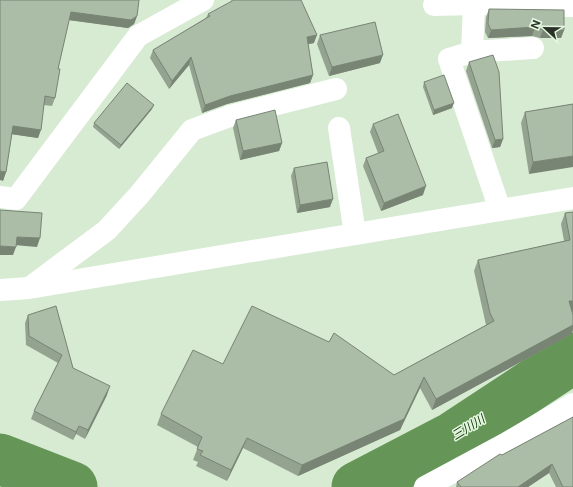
<svg xmlns="http://www.w3.org/2000/svg" width="573" height="487" viewBox="0 0 573 487" font-family="Inter,'Noto Sans JP',sans-serif">
<rect width="100%" height="100%" fill="#d7ead2"/>
<g fill="none" stroke-linecap="round" stroke-linejoin="round">
<g stroke="#659658" stroke-width="51">
<path d="M0 459 72 487"/>
<path d="M357 487 453 437 573 358"/>
</g>
<g stroke="#fff" stroke-width="22">
<path d="M434 5 474 4"/>
<path d="M472 52 533 48"/>
<path d="M339 128 355 234"/>
<path d="M0 197 16 199 138 36 203 0"/>
<path d="M500 210 449 59 472 52 474 4 573 6"/>
<path d="M32 286 107 230 140 194 192 130 230 116 336 89"/>
<path d="M0 290 29 288 573 198"/>
<path d="M425 487 505 444 573 404"/>
</g>
</g>
<g fill="#93a38f">
<path d="M0 0 137 16 134 24 128 28 69 20 58 69 55 98 52 106 44 105 38 138 12 134 6 172 3 181Z"/>
<path d="M489 9 564 30 561 38H540L532 36 488 38 485 32 486 17Z"/>
<path d="M208 14 314 43 308 44 313 75 310 83 227 104 202 113 189 65 169 89 150 58 153 50 206 18Z"/>
<path d="M320 35 380 63 329 76 317 44Z"/>
<path d="M469 62 503 139 500 147 492 148 466 71Z"/>
<path d="M424 82 452 108 433 115 423 87Z"/>
<path d="M573 104 529 174 521 123 525 112Z"/>
<path d="M152 109 119 149 93 127 94 123Z"/>
<path d="M236 120 282 143 279 151 240 160 233 128Z"/>
<path d="M373 124 423 195 381 211 363 166 366 158 378 153 370 132Z"/>
<path d="M294 168 330 207 297 213 291 176Z"/>
<path d="M573 212V312H572V334L432 410 420 388 400 430 298 476 243 448 227 481 196 466 198 462 193 460 198 447 157 425 161 414 223 364 394 375 486 325 474 271 478 260 564 241 561 224 565 213Z"/>
<path d="M28 315 73 368 107 395 85 439 76 434 73 440 31 419 34 411 58 363 26 345 25 323Z"/>
<path d="M573 417V487H556L549 473 528 487H456L457 482 502 455Z"/>
</g>
<g fill="#788474">
<path d="M71 12 137 16 134 24 128 28 68 20Z"/>
<path d="M535 27 532 36 488 38 491 30Z"/>
<path d="M543 30H564L561 38H540Z"/>
<path d="M317 35 314 43 304 45 307 37Z"/>
<path d="M383 55 380 63 329 76 332 67Z"/>
<path d="M191 57 189 65 169 89 172 81Z"/>
<path d="M313 75 310 83 227 104 202 113 205 105 230 96Z"/>
<path d="M454 103 452 108 433 115 434 110Z"/>
<path d="M154 105 152 109 119 149 121 145Z"/>
<path d="M13 126 41 130 38 138 10 134Z"/>
<path d="M503 139 500 147 492 148 495 140Z"/>
<path d="M282 143 279 151 240 160 243 151Z"/>
<path d="M573 156V167L529 174 533 162Z"/>
<path d="M0 171 6 172 3 181 0 180Z"/>
<path d="M426 186 423 195 381 211 384 203Z"/>
<path d="M333 199 330 207 297 213 300 205Z"/>
<path d="M17 237 40 238 37 247 14 245Z"/>
<path d="M0 246 16 247 13 255H0Z"/>
<path d="M569 301H573V312H565Z"/>
<path d="M573 325V330L572 334 432 410 436 399Z"/>
<path d="M424 377 420 388 400 430 298 476 302 465Z"/>
<path d="M110 386 107 395 85 439 88 430Z"/>
<path d="M79 426 76 434 73 440 76 432Z"/>
<path d="M247 438 243 448 227 481 231 470Z"/>
<path d="M552 464 549 473 528 487H518Z"/>
</g>
<g fill="#abbda6" stroke="#788474">
<path d="M0 0H139L137 16 131 20 71 12 58 69H60L55 98 45 96 41 130 13 126 6 172 0 171Z"/>
<path d="M232 0H301L317 35 307 37 313 75 230 96 205 105 191 57 172 81 153 50 210 16 208 14 232 1Z"/>
<path d="M489 9 564 10V30H543L535 27 491 30 488 24Z"/>
<path d="M375 22 383 55 332 67 320 35Z"/>
<path d="M493 55 499 72 503 139 495 140 469 62Z"/>
<path d="M444 75 454 103 434 110 424 82Z"/>
<path d="M127 83 154 105 121 145 94 123Z"/>
<path d="M573 104V156L533 162 525 112Z"/>
<path d="M275 110 282 143 243 151 236 120Z"/>
<path d="M398 114 426 186 384 203 366 158 384 151 373 124Z"/>
<path d="M327 162 333 199 300 205 294 168Z"/>
<path d="M0 210 42 213 40 238 17 237 16 247 0 246Z"/>
<path d="M573 212V301H569L573 315V325L436 399 424 377 404 419 302 465 247 438 231 470 200 455 203 451 197 449 202 437 161 414 193 350 223 364 252 306 329 342 334 333 394 375 494 321 490 313 478 260 570 240 565 213Z"/>
<path d="M56 306 73 368 110 386 88 430 79 426 76 432 34 411 62 355 29 336 28 315Z"/>
<path d="M573 417V487H563L552 464 518 487H461L457 482 500 454 502 455Z"/>
</g>
<g text-anchor="middle" dominant-baseline="central" stroke-width="3" stroke-linejoin="round" paint-order="stroke">
<g font-size="12" font-style="italic" fill="#14360a" stroke="#e4f8df">
<text transform="translate(468 427) rotate(-32)">三川川</text>
</g>
</g>
<g transform="translate(545 28) rotate(292)" stroke="#e4f8df" stroke-width="3" paint-order="stroke">
<path d="M0-3L7 15L0 10L-7 15Z" fill="#2a3228"/>
<text y="-6" font-size="11" font-weight="bold" text-anchor="middle" fill="#2a3228">N</text>
</g>
</svg>
